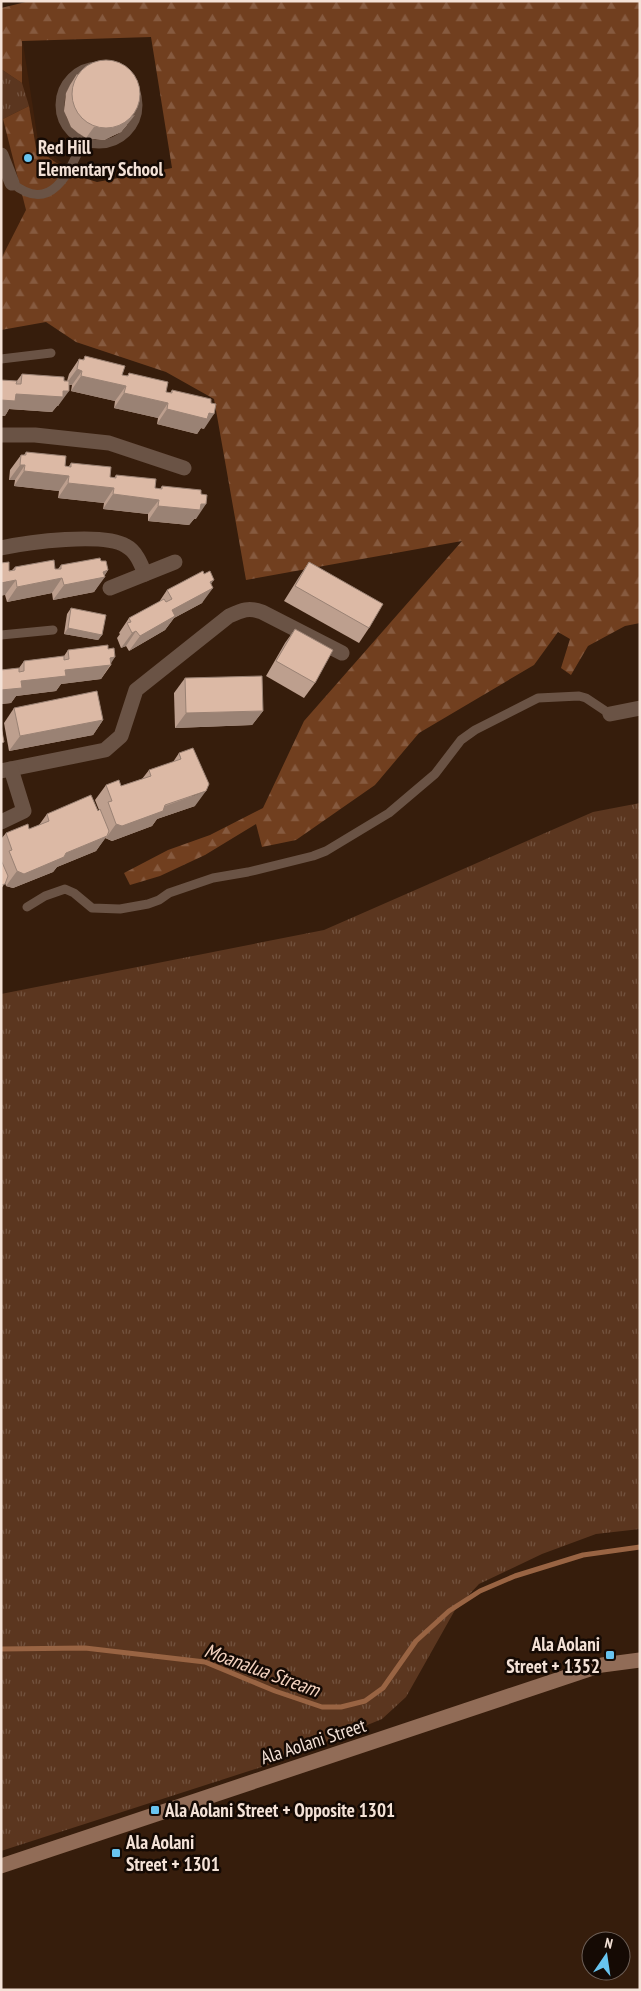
<svg xmlns="http://www.w3.org/2000/svg" width="641" height="1991" viewBox="0 0 641 1991" font-family="'PT Sans Narrow',sans-serif">
<defs>
<pattern id="grass-tufts" width="24" height="20" patternUnits="userSpaceOnUse" patternTransform="scale(1.25)"><rect width="24" height="20" fill="#5b361f"/><path d="M3 7l-1-3M5 7V3M7 7l1-3M15 17l-1-3M17 17v-4M19 17l1-3" fill="none" stroke="#73533f"/></pattern>
<pattern id="forest-firs" width="22" height="20" patternUnits="userSpaceOnUse" patternTransform="scale(1.25)"><rect width="22" height="20" fill="#713f1f"/><path d="M5 1l3.5 6h-7zM16 11l3.5 6h-7z" fill="#865a3f"/></pattern>
</defs>
<rect width="100%" height="100%" fill="#361d0c"/>
<path fill="#41210c" d="M23 43 39 147 71 169 80 173 54 211 1 264V49Z"/>
<g fill="url(#grass-tufts)">
<path d="M1 69 22 83 29 106 3 119Z"/>
<path d="M640 803V1529L596 1534 542 1554 479 1584 455 1610 406 1697 382 1719 277 1762 1 1851V994L324 930 593 812Z"/>
</g>
<path fill="url(#forest-firs)" d="M30 1H640V623L625 626 588 646 571 675 561 668 570 639 558 632 534 665 419 733 375 785 296 840 262 847 256 824 205 855 160 876 130 885 124 873 168 850 210 835 263 808 304 721 462 541 246 580 214 399 166 372 76 342 46 322 1 330V259L26 210 3 119 29 106 36 148C57 164 72 175 97 182L172 168 151 37 22 41V83L1 69V8Z"/>
<g fill="none" stroke-linecap="round" stroke-linejoin="round">
<path stroke="#996443" stroke-width="5" d="M1 1649 85 1648 205 1662 275 1691 322 1707H341L365 1701 383 1688 416 1641 449 1611 480 1591 515 1576 583 1555 640 1547"/>
<g stroke="#6a5345" stroke-width="9">
<circle cx="99" cy="105" r="39"/>
<path d="M12 183C51 215 69 173 83 141"/>
<path d="M1 359 51 353"/>
<path d="M1 635 53 630"/>
<path d="M27 907 45 896 65 889 74 893 92 908 120 909 148 904 159 900 169 893 213 878 248 872 313 856 326 851 389 813 435 774 461 740 475 730 538 698 579 696 586 698 610 714"/>
</g>
<g stroke="#6a5345" stroke-width="15">
<path d="M1 155 12 183"/>
<path d="M1 435H35L109 443 184 468"/>
<path d="M1 548C28 542 104 532 126 546 136 551 141 564 145 574"/>
<path d="M110 588 175 562"/>
<path d="M610 714 640 708"/>
<path d="M1 771 105 750 121 736 136 690 229 616C242 610 249 607 262 612L342 653"/>
<path d="M1 822 24 811 11 769"/>
</g>
<path stroke="#916c57" stroke-width="15" d="M1 1866 602 1665 640 1660"/>
</g>
<g fill="#bd9f8e">
<path d="M77 74 127 125 121 132 104 140 86 138 78 133 71 127 64 111 66 93 70 85Z"/>
<path d="M85 356 122 375 127 376 129 373 166 392 170 393 172 390 204 429 201 428 197 434 157 424 158 418 114 408 115 401 71 391 72 385H69L58 406H57L52 412 9 409 5 416 16 382 22 374 67 381 69 374 79 359 83 360Z"/>
<path d="M26 452 65 466H69L71 463 110 477 114 478 116 475 155 488 160 489 162 486 196 519H194L189 525 148 521V514L103 509 104 503 58 498 59 491 14 486 15 480H9L10 470 21 455H24Z"/>
<path d="M101 561 108 570 94 592 53 600 52 593 7 602 5 595 9 571 12 570 15 567 55 569H58L61 565Z"/>
<path d="M309 562 369 628 359 643 284 601 299 577Z"/>
<path d="M204 574 211 584 202 603 174 618 165 630 129 651 126 646 121 648 117 638 120 634 119 633 129 618 159 602 167 590Z"/>
<path d="M71 608 102 635 98 640 64 634 67 614Z"/>
<path d="M295 629 315 683 304 698 266 676 285 643Z"/>
<path d="M108 649 111 665 101 679 61 684 56 691 16 696 11 703 1 704V670L19 668 24 661 64 656 68 650Z"/>
<path d="M185 678 263 711 252 725 175 728 174 693Z"/>
<path d="M14 708 103 720 93 735 9 751 4 723Z"/>
<path d="M179 753 195 806 157 819 152 826 112 841 105 838 96 851 57 867 53 872 13 888 6 886 5 883 1 889V839L6 833 29 829 39 825 47 814 98 811 99 810 95 800 106 785 121 786 142 779 149 770 173 762Z"/>
</g>
<g fill="#9a8274">
<path d="M135 115 127 125 121 132 104 140 86 138 94 127Z"/>
<path d="M77 369 82 371 72 385 66 384Z"/>
<path d="M81 376 126 386 115 401 71 391Z"/>
<path d="M63 391H69L58 406H57L52 412 9 409 5 416H1V400L16 394Z"/>
<path d="M124 393 168 403 158 418 114 408Z"/>
<path d="M167 409 209 413 214 414 204 429 201 428 197 434 157 424Z"/>
<path d="M20 465H25L15 480H9Z"/>
<path d="M24 471 69 476 59 491 14 486Z"/>
<path d="M68 483 114 488 104 503 58 498Z"/>
<path d="M113 494 159 500 148 514 103 509Z"/>
<path d="M201 504H206L196 519H194L189 525 148 521 158 506Z"/>
<path d="M108 570 103 578 105 577 94 592 53 600 64 585Z"/>
<path d="M62 578 52 593 7 602 17 587Z"/>
<path d="M16 580 5 595 1 596V583Z"/>
<path d="M214 580 205 592 213 588 202 603 174 618 165 630 129 651 140 636 172 610Z"/>
<path d="M68 628 102 635 98 640 64 634Z"/>
<path d="M136 631 126 646 121 648 132 633Z"/>
<path d="M115 657 101 679 61 684 56 691 16 696 11 703 1 704V690L21 681Z"/>
<path d="M263 711 252 725 175 728 186 713Z"/>
<path d="M103 720 93 735 9 751 20 736Z"/>
<path d="M206 791 195 806 157 819 152 826 112 841 106 838 116 824Z"/>
<path d="M107 836 96 851 57 867 53 872 13 888 6 886 17 871 66 853Z"/>
</g>
<g fill="#dcb9a5" stroke="#9a8274">
<circle cx="106" cy="94" r="34"/>
<path d="M85 356 125 366 122 375 128 376 129 373 168 382 166 392 172 393V390L211 399V403L216 404 214 414 209 413 207 419 167 409 168 403 124 393 126 386 81 376 82 371 77 369 79 359 84 360Z"/>
<path d="M22 374 64 377V381H69V391H63V397L16 394 15 401 1 400V380L17 381 16 384H21Z"/>
<path d="M26 452 66 456 65 466 71 467V463L111 467 110 477 116 478V475L156 479 155 488 162 489V486L201 490V494L207 495 206 504H201L200 510 158 506 159 500 113 494 114 488 68 483 69 476 24 471 25 465H20L21 455H26Z"/>
<path d="M100 558 101 561H106L108 570 103 572 105 577 64 585 62 578 17 587 16 580 1 583V563L9 562V571L15 570V567L54 560 55 569H61V565Z"/>
<path d="M309 562 383 604 369 628 295 586Z"/>
<path d="M203 571 204 574 210 571 214 580 210 582 213 588 172 610 175 616 140 636 136 631 132 633 127 623 131 622 129 618 164 599 166 602 172 599 167 590Z"/>
<path d="M71 608 106 615 102 635 68 628Z"/>
<path d="M295 629 333 650 315 683 276 661Z"/>
<path d="M108 645V649L114 648 115 657 110 658 111 665 65 670 66 676 21 681 22 688 1 690V670L19 668V672L24 671V661L64 656V660L69 659 68 650Z"/>
<path d="M262 676 263 711 186 713 185 678Z"/>
<path d="M97 691 103 720 20 736 14 708Z"/>
<path d="M1 726 4 742 1 743Z"/>
<path d="M193 748 209 784 206 791 165 805 163 811 122 826 116 824 108 802 112 801 106 785 119 780 121 786 151 776 149 770 181 759 179 753Z"/>
<path d="M91 795 98 811 100 809 109 831 107 836 66 853 64 857 24 874 17 871 9 851 12 850 6 833 28 824 29 829 49 821 47 814Z"/>
<path d="M1 860 8 876 5 884 1 885Z"/>
</g>
<g fill="#68c4f0" stroke="#150a04" stroke-width="2">
<circle cx="28" cy="158" r="5"/>
<rect x="605" y="1650" width="10" height="10" rx="2.5"/>
<rect x="150" y="1805" width="10" height="10" rx="2.5"/>
<rect x="111" y="1848" width="10" height="10" rx="2.5"/>
</g>
<g text-anchor="middle" dominant-baseline="central" stroke-width="5" stroke-linejoin="round" paint-order="stroke">
<g font-size="19" font-weight="bold" fill="#f4e2d7" stroke="#150a04" text-anchor="start">
<text x="38" y="147">Red Hill<tspan x="38" dy="22">Elementary School</tspan></text>
<text x="600" y="1644" text-anchor="end">Ala Aolani<tspan x="600" dy="22">Street + 1352</tspan></text>
<text x="165" y="1810">Ala Aolani Street + Opposite 1301</text>
<text x="126" y="1842">Ala Aolani<tspan x="126" dy="22">Street + 1301</tspan></text>
</g>
<g font-size="19" fill="#f4e2d7" stroke="#150a04">
<text transform="translate(313 1741) rotate(-18)">Ala Aolani Street</text>
</g>
<g font-size="20" font-style="italic" fill="#f4d3c0" stroke="#150a04">
<text transform="translate(262 1670) rotate(20)">Moanalua Stream</text>
</g>
</g>
<rect width="641" height="1991" fill="none" stroke="#f4e2d7" stroke-width="5"/>
<g transform="translate(606 1956) rotate(13)"><circle r="24" fill="#150a04" stroke="#6e6058"/>
<path d="M0-4L9 19L0 12L-9 19Z" fill="#68c4f0"/>
<text y="-8" font-size="14" font-weight="bold" text-anchor="middle" fill="#f4e2d7">N</text>
</g>
</svg>
